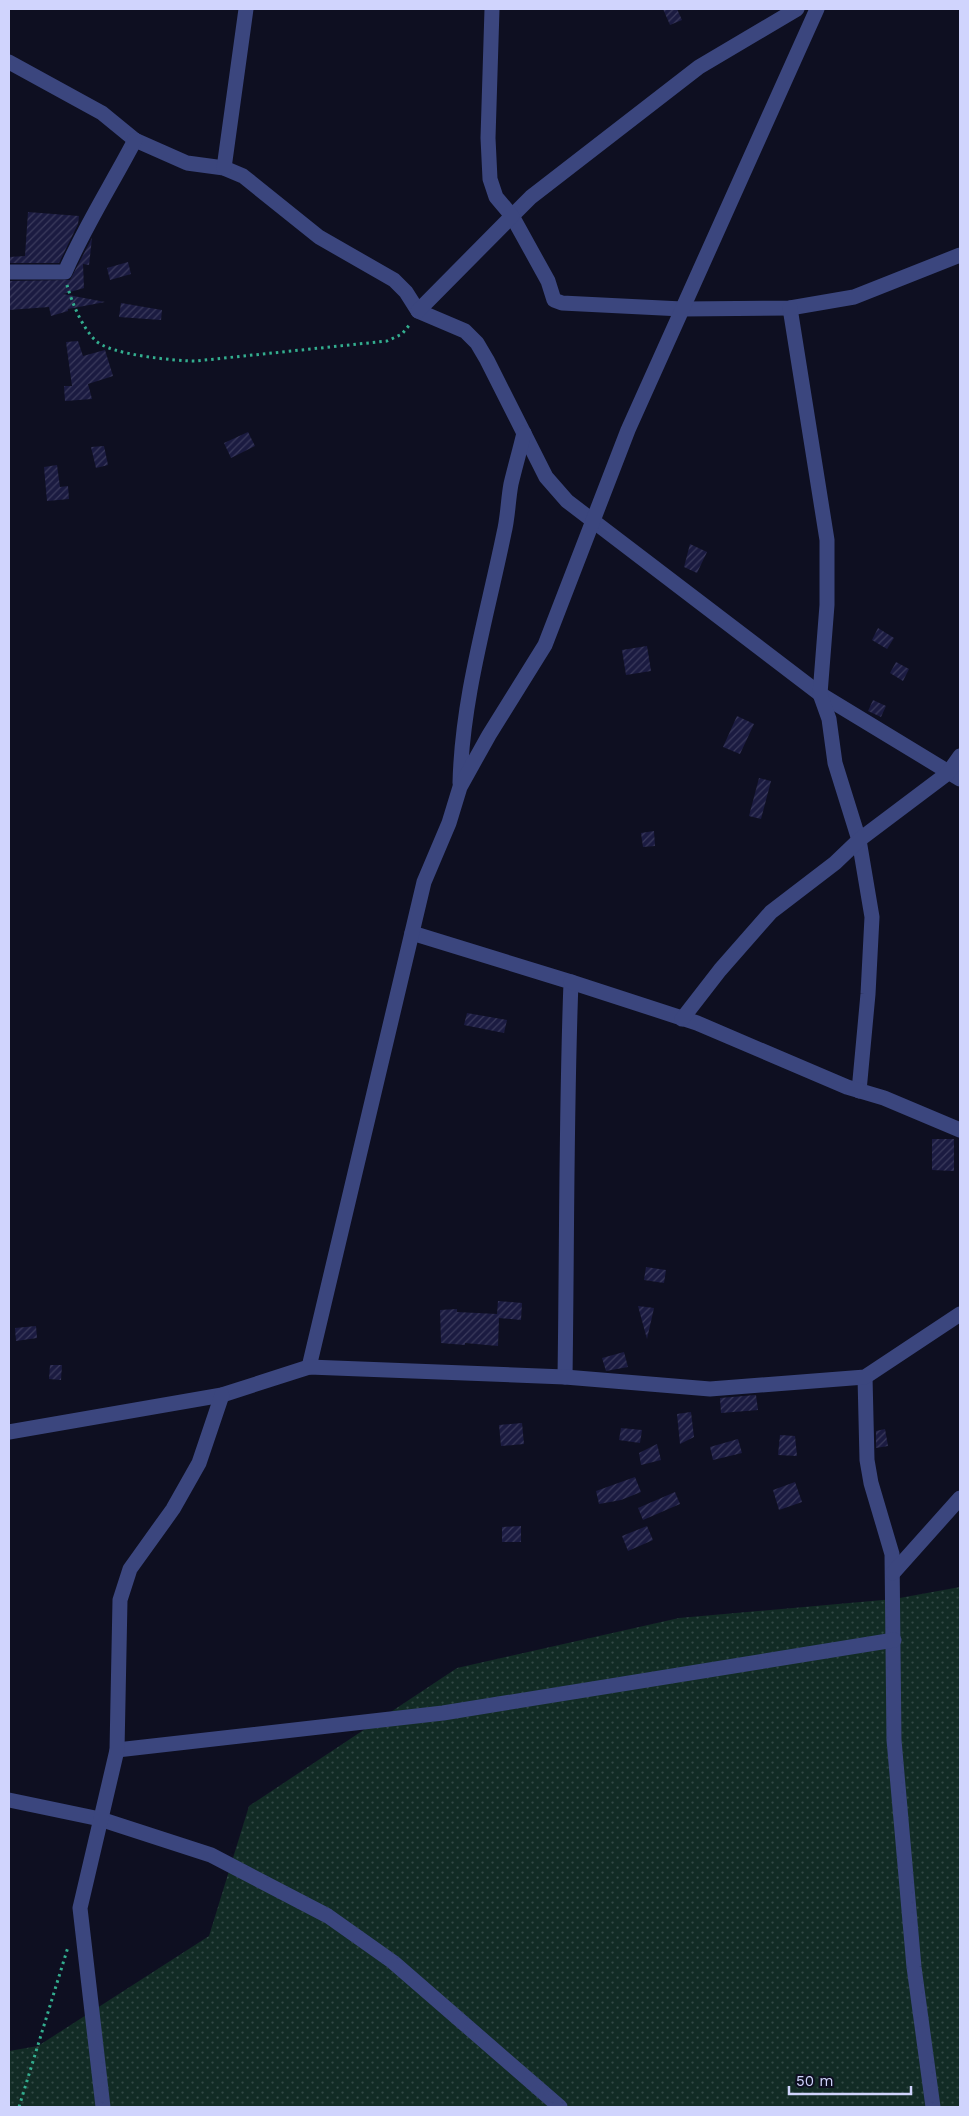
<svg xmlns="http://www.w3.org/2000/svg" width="969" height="2116" viewBox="0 0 969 2116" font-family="'Work Sans',sans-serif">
<defs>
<pattern id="grass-dots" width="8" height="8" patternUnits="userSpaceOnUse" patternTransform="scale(1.25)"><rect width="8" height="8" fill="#122b25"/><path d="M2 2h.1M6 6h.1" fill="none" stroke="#334946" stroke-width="1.8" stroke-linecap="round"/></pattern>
<pattern id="building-hatch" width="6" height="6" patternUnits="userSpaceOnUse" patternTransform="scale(1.25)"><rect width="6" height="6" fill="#1b1b41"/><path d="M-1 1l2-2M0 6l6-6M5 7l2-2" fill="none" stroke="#3b3b5d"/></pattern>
</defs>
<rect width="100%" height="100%" fill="#0e0f21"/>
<path fill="url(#grass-dots)" d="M960 1587V2107H9V2051L38 2046 209 1936 249 1806 457 1668 679 1618 894 1599Z"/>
<g fill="url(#building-hatch)">
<path d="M663 9H677L682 20 670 25Z"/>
<path d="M28 212 79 216 78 224 59 263H9V257L25 256Z"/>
<path d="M92 238 89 265 83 264 84 288 63 294 105 302 68 309V311L51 316 49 307 9 310V281L70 280Z"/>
<path d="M128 262 131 274 110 280 107 268Z"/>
<path d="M121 303 162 310 161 320 119 317Z"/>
<path d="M78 341 83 356 105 350 113 376 88 384 92 399 65 401 64 386H72L66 342Z"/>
<path d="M248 432 255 446 231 458 224 443Z"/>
<path d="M104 446 108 465 96 468 91 447Z"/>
<path d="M57 465 60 487 68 486 69 499 47 501 44 467Z"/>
<path d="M690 544 707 552 697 573 684 567Z"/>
<path d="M878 628 894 638 887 649 872 640Z"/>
<path d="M647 646 651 671 626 675 622 650Z"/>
<path d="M896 662 909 669 903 681 890 673Z"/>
<path d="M873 700 886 706 881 717 868 711Z"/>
<path d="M737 716 754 724 740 754 723 747Z"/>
<path d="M759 778 771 781 761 819 749 816Z"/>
<path d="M654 831 655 846 643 847 641 833Z"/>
<path d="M467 1013 507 1020 504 1033 464 1025Z"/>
<path d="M932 1139H954V1171L932 1170Z"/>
<path d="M646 1267 666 1270 664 1283 644 1280Z"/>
<path d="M498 1301 522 1303 521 1320 499 1318 498 1346 465 1343V1345L441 1343 440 1310 457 1309V1312L497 1314Z"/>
<path d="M638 1306 654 1308 647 1339Z"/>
<path d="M36 1326 37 1338 16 1341 15 1328Z"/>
<path d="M624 1352 628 1367 606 1371 602 1358Z"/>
<path d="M50 1365H62L61 1380 49 1379Z"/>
<path d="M756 1395 758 1410 721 1413 720 1398Z"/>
<path d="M691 1412 694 1437 680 1444 677 1414Z"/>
<path d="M522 1423 524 1444 501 1446 499 1425Z"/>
<path d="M621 1428 642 1430 640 1443 619 1440Z"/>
<path d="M885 1429 888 1446 876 1448V1431Z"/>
<path d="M780 1435 795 1436 797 1456 778 1455Z"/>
<path d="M738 1439 742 1453 713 1460 710 1447Z"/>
<path d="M657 1444 661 1460 641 1465 639 1453Z"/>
<path d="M635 1477 641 1492 621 1500 599 1504 596 1491Z"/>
<path d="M795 1482 802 1502 779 1510 773 1490Z"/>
<path d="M675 1492 680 1504 643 1520 638 1508Z"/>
<path d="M521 1526V1542H502V1527Z"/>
<path d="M647 1526 653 1540 628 1551 622 1536Z"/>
</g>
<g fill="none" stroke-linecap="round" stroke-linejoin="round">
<g stroke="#33ae8f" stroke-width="3" stroke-dasharray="2.5 4" stroke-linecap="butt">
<path d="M67 285C72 303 82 327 95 340 109 355 176 361 196 361L387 341 402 334 411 323"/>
<path d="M19 2107 68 1947"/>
</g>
<g stroke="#3b467e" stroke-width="15">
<path d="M797 9 699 67 531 197 512 216 548 281 554 300 562 303 682 309 790 308 854 297 960 255"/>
<path d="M9 62 102 113 135 140 187 163 224 168 243 176 319 237 394 280 406 292 418 311 465 331 477 343 487 360 546 477 567 501 820 694 960 779"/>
<path d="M224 168 246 9"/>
<path d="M9 272H65C85 226 112 184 135 140"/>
<path d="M790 308 827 540V605L820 694 829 719 835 763 859 840 872 917 868 994 859 1091"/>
<path d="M418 311 512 216 496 197 490 179 488 138 492 9"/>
<path d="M460 783C462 698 487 616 504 533 508 517 508 500 511 484 515 467 520 450 524 433"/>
<path d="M412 933 571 982C566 1113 567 1245 565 1377"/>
<path d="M571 982 697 1023 847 1087 884 1098 960 1130"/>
<path d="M682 1019 720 970 771 912 835 863 859 840 948 773 960 756"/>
<path d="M309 1367 424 882 449 823 460 787 489 735 545 645 628 430 817 9"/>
<path d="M865 1377 867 1460 871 1483 892 1554 894 1740 914 1967 933 2107"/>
<path d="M9 1432 222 1395 309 1367 565 1377 710 1389 865 1377 960 1314"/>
<path d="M893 1573 960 1498"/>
<path d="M117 1750 443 1713 894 1640"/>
<path d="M9 1800 100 1819 211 1855 328 1916 393 1962 560 2107"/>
<path d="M103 2107 80 1908 117 1750 120 1600 130 1569 173 1509 199 1463 222 1395"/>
</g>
</g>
<rect width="969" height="2116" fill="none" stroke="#d0d4fd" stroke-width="20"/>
<path d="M789 2086v8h122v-8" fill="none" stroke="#d0d4fd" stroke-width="2.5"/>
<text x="796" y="2086" font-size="15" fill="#d0d4fd" stroke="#0e0f21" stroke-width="4" paint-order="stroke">50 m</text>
</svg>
